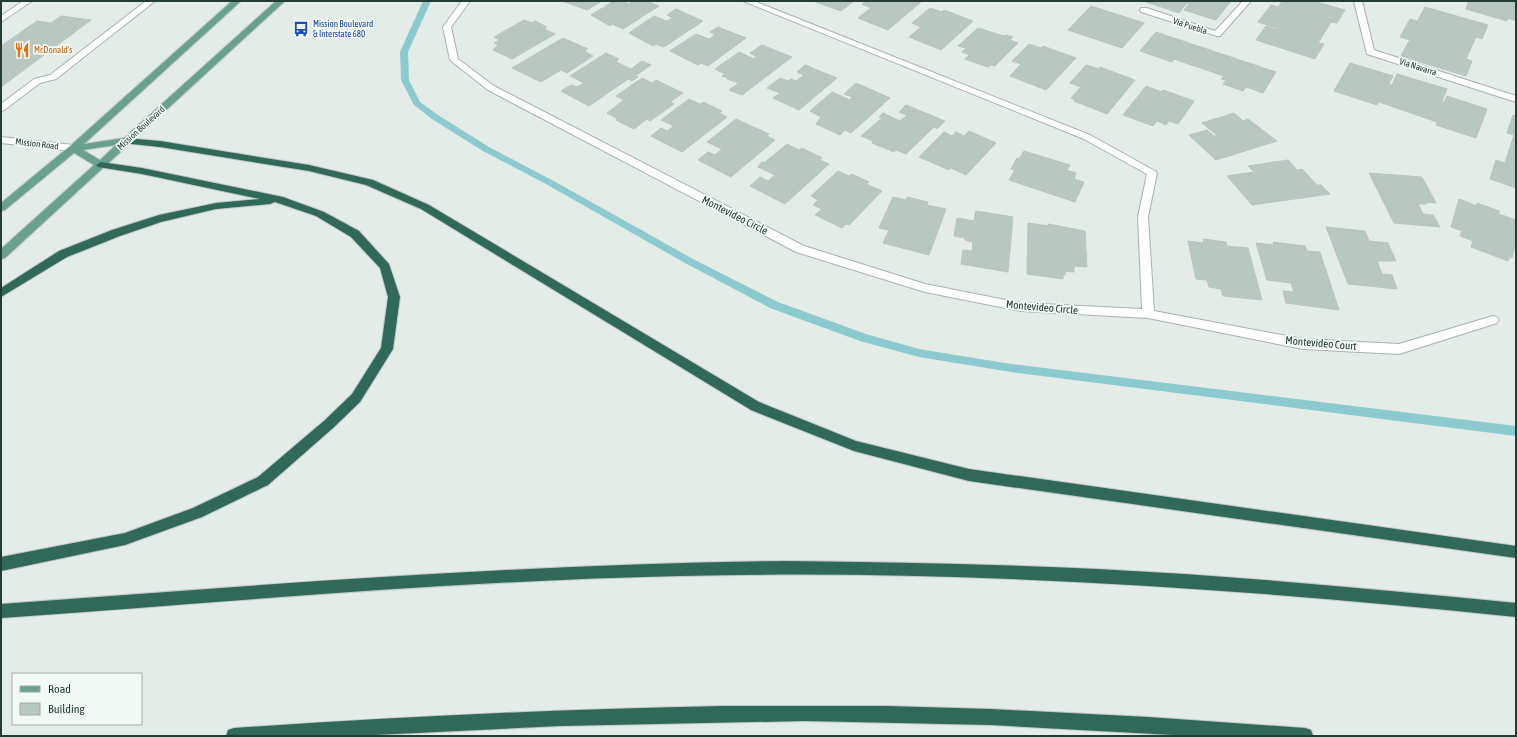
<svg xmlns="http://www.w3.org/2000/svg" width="1517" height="737" viewBox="0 0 1517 737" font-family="'Asap Condensed',sans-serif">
<rect width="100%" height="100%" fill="#e3ece7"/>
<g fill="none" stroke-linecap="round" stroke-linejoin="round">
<path fill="#8ccacf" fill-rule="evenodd" d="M423 1H431L408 52 409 80 420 102 438 115 489 147 552 180 693 259 778 302 866 334 919 349 1011 364 1516 426V436L1011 372 919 357 860 341 770 308 685 263 546 184 483 151 432 119 414 105 401 80 400 52Z"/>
</g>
<g fill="#b8c7c0" stroke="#b5c6be">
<path d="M562 1H602L587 10Z"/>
<path d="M614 1H623L629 4 633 1H647L659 6 623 29 612 24 610 26 591 15Z"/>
<path d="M813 1H854L841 11Z"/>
<path d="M867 1H918L921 2 888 30 858 18 871 8 862 4Z"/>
<path d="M1143 1H1231L1216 20 1184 10 1189 4 1187 3 1179 13Z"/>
<path d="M1282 1H1313L1345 10 1337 23 1331 22 1318 43 1324 44 1315 59 1256 40 1266 26 1279 30 1280 29 1258 22 1271 5 1292 11 1293 10 1279 6Z"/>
<path d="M1469 1H1515L1516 21 1508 18 1507 21 1466 9Z"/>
<path d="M1091 6 1144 23 1122 48 1068 30Z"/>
<path d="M1425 7 1488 25 1482 39 1476 37 1466 59 1472 61 1466 76 1401 56 1409 41 1425 45 1400 37 1410 19 1435 26 1418 20Z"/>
<path d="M930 8 942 12 944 10 973 21 941 50 909 37 921 27 912 23Z"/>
<path d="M676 9 703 21 664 47 656 44 653 46 629 33 654 16 667 21 673 18 667 15Z"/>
<path d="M61 16 91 20 1 87V46L37 21 51 23Z"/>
<path d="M524 20 532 23 535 21 547 27 544 29 555 34 512 59 493 50 498 45 494 43 500 40 494 37Z"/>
<path d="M718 27 746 38 708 66 701 63 698 65 670 51 696 34 709 39 715 35 710 32Z"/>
<path d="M978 28 1004 36 1006 35 1013 37 1010 40 1018 43 995 66 991 65 988 67 965 59 970 55 962 52 966 48 958 46Z"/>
<path d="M1156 32 1276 72 1263 93 1246 87 1243 91 1223 84 1226 80 1221 79 1224 76 1174 59 1172 62 1140 51Z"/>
<path d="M563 38 588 49 584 51 593 56 567 73 561 70 541 82 512 68Z"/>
<path d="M1029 44 1041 48 1043 46 1076 58 1046 90 1010 76 1021 64 1012 61Z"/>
<path d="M762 45 792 57 742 95 729 90 739 83 727 79 728 78 722 76 725 74 715 69 739 52 754 59 756 56 750 53Z"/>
<path d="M606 53 619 59 616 62 631 69 642 61 651 65 635 76 638 77 632 81 628 79 589 106 561 91 571 85 577 87 584 83 570 76Z"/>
<path d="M1350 63 1393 76 1389 84 1392 85 1397 74 1447 89 1442 101 1444 102 1447 96 1487 109 1476 138 1436 125 1437 122 1379 102 1377 105 1334 91Z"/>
<path d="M805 65 837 78 799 110 773 98 780 93 767 88 780 78 788 81 791 79 796 81 804 75 797 72Z"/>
<path d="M1086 65 1099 69 1100 67 1135 80 1107 114 1074 101 1075 100 1071 98 1081 87 1070 83Z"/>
<path d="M642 78 652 83 656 80 683 93 670 102 674 104 650 121 647 119 634 129 616 120 618 119 607 113 624 100 616 96Z"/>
<path d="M856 83 890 98 851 133 845 130 840 135 816 124 821 117 810 111 832 92 850 100 852 97 844 94Z"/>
<path d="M1146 86 1162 92 1163 90 1194 101 1178 124 1169 121 1166 125 1157 121 1153 126 1123 115Z"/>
<path d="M689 99 700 104 703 102 722 111 719 113 727 117 682 152 651 136 661 128 667 131 674 126 661 120Z"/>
<path d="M906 105 945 121 937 129 934 127 906 154 896 150 894 152 872 143 873 141 861 136 882 118 879 117 883 113 900 121 907 115 899 112Z"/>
<path d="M1234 113 1243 121 1248 119 1277 141 1216 160 1189 135 1207 130 1214 136 1217 135 1202 123Z"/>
<path d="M1513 115 1516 116V188L1490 179 1496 160 1505 163 1514 135 1507 133Z"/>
<path d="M736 119 769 134 767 136 775 140 731 177 698 160 708 152 715 155 722 149 707 142Z"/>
<path d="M969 131 996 143 966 175 951 168 949 170 919 157 944 132 952 136 956 132 964 136Z"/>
<path d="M787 144 799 150 802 148 822 158 820 160 829 164 785 204 750 186 760 177 768 181 775 175 758 167 762 162 764 163Z"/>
<path d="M1024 151 1070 165 1067 170 1076 173 1074 179 1084 182 1075 202 1009 180 1015 170 1011 169 1017 158 1019 159Z"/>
<path d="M1288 160 1297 170 1302 169 1317 185H1321L1330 194 1252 205 1227 176 1254 172 1248 166Z"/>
<path d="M838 171 849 176 852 174 869 182 866 184 882 191 849 225 846 224 842 228 815 215 822 209 813 205 818 200 811 196Z"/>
<path d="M1369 173 1422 177 1436 203 1425 202 1427 204H1418L1423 214 1433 215 1440 227 1394 223Z"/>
<path d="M893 197 906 200 907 197 928 202 927 205 946 209 929 255 883 243 889 230 879 228Z"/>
<path d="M1459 199 1477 206V203L1499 211V214L1516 220V242L1512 258 1510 257 1508 261 1471 247 1473 241 1460 236 1462 231 1451 227Z"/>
<path d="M976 211 1013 217 1008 272 961 264 963 250 972 251 973 242 965 240V238L954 236 957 218 974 221Z"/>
<path d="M1028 223 1049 226 1048 224 1085 231 1087 267 1074 266V272L1065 271V275H1063V279L1027 274Z"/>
<path d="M1326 227 1365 231 1369 241 1388 243 1396 261H1377L1382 274 1392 275 1397 289 1348 284Z"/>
<path d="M1203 239 1226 242 1227 246 1248 248 1262 300 1223 296 1221 289 1209 287 1207 280 1196 279 1188 241 1204 243Z"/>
<path d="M1273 242 1305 246 1307 251 1320 252 1339 310 1286 303 1283 291 1294 292 1291 283 1267 280 1256 243 1274 245Z"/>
</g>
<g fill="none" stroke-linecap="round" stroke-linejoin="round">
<defs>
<g id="lane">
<path d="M23 1H32L1 22V16Z"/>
<path d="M146 1H155L56 79 40 83 4 110 1 111V104L34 79 50 75Z"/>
</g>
<g id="street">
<path d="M462 1H470L451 27 458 59 494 86 804 246 925 284 1021 303 1142 309 1138 217 1147 174 1084 139 743 1H754L1090 135 1155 171 1157 173 1148 217 1154 311 1303 339 1399 344 1493 316 1497 317 1499 320 1497 323 1399 354 1303 349 1148 318 1021 311 925 292 796 252 488 90 450 60 443 27Z"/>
<path d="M1243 1H1251L1220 36H1217L1141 12 1140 10 1141 8H1147L1215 31Z"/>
<path d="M1354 1H1362L1374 50 1516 96V102L1367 54Z"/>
<path d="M1 137 73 145 78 148 73 151 1 143Z"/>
</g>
<path id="primary" d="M232 1H241L84 144 124 138 276 1H285L5 258 1 259V249L94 165 74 153 5 210 1 211V203L70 146ZM116 145 100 160 83 150Z"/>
<g id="highway">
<path d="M125 138 160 141 309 165 373 180 429 205 759 402 856 441 969 469 1516 546V558L969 481 854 451 751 410 421 209 366 185 309 171 160 147 122 143 120 141Z"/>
<path d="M101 162 142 168 283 197 324 212 359 231 389 264 400 297 393 349 360 402 333 428 268 485 202 517 125 545 1 571V557L125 533 193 508 258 477 325 420 352 394 381 348 388 297 380 268 351 237 316 216 275 202 270 204 216 209 161 222 120 236 67 257 1 297V288L59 251 112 230 159 215 216 203 260 199 142 174 98 167 96 165Z"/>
<path d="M783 561C888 562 992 564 1097 569 1237 576 1376 589 1516 603V617C1238 588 958 569 679 576 452 581 227 602 1 618V604C262 585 522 564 783 561Z"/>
<path d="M723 706H886L991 709 1148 717 1305 728 1311 730 1313 736H1191L991 725 805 721 560 726 354 736H226L228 730 234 728C397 717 560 709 723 706Z"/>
</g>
</defs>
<use href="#lane" stroke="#a6b4ae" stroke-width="2"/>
<use href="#street" stroke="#a6b4ae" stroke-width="2"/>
<use href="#primary" stroke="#c1c9c6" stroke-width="2"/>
<use href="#highway" stroke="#c1c9c6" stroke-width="2"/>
<use href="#lane" fill="#fff" fill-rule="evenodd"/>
<use href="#street" fill="#fff" fill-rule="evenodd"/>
<use href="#primary" fill="#69a08e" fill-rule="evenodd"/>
<use href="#highway" fill="#306859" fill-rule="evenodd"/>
</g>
<defs>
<symbol id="bus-bare" viewBox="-9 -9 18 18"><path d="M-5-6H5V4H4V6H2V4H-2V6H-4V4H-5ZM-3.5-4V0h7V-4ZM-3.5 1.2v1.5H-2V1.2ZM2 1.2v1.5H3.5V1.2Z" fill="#1a4fb4" stroke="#f3f9f5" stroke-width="2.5" paint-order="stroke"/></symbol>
<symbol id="restaurant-bare" viewBox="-9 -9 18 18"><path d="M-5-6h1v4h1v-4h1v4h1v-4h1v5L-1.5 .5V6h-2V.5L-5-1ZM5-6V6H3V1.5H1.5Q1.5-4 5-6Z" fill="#e8710a" stroke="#f3f9f5" stroke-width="2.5" paint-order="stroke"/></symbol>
</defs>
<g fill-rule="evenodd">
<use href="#bus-bare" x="290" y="18" width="22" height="22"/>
<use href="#restaurant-bare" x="11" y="39" width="22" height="22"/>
</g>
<g text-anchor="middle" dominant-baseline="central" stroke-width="3.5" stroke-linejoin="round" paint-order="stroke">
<g font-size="9" fill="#164399" stroke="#f3f9f5" text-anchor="start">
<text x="313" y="24">Mission Boulevard<tspan x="313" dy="10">&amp; Interstate 680</tspan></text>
</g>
<g font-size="9" fill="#233d34" stroke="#f3f9f5">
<text transform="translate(1190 26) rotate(18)">Via Puebla</text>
<text transform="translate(1418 67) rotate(18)">Via Navarra</text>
<text transform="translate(141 128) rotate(-42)">Mission Boulevard</text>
<text transform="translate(37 144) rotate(7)">Mission Road</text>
</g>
<g font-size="9" fill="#c56008" stroke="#f3f9f5" text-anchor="start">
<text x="34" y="50">McDonald's</text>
</g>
<g font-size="11" fill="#233d34" stroke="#f3f9f5">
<text transform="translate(735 215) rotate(27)">Montevideo Circle</text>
<text transform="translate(1042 307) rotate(5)">Montevideo Circle</text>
<text transform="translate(1321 343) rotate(5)">Montevideo Court</text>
</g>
</g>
<rect width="1517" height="737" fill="none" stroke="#233d34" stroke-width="4"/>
<rect x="12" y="673" width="130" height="52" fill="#f3f9f5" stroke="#a0aea8"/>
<rect x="20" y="686" width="20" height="6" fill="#69a08e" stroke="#a0aea8"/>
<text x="48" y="693" font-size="12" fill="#233d34">Road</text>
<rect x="20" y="703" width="20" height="12" fill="#b8c7c0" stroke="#a0aea8"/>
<text x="48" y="713" font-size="12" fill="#233d34">Building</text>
</svg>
